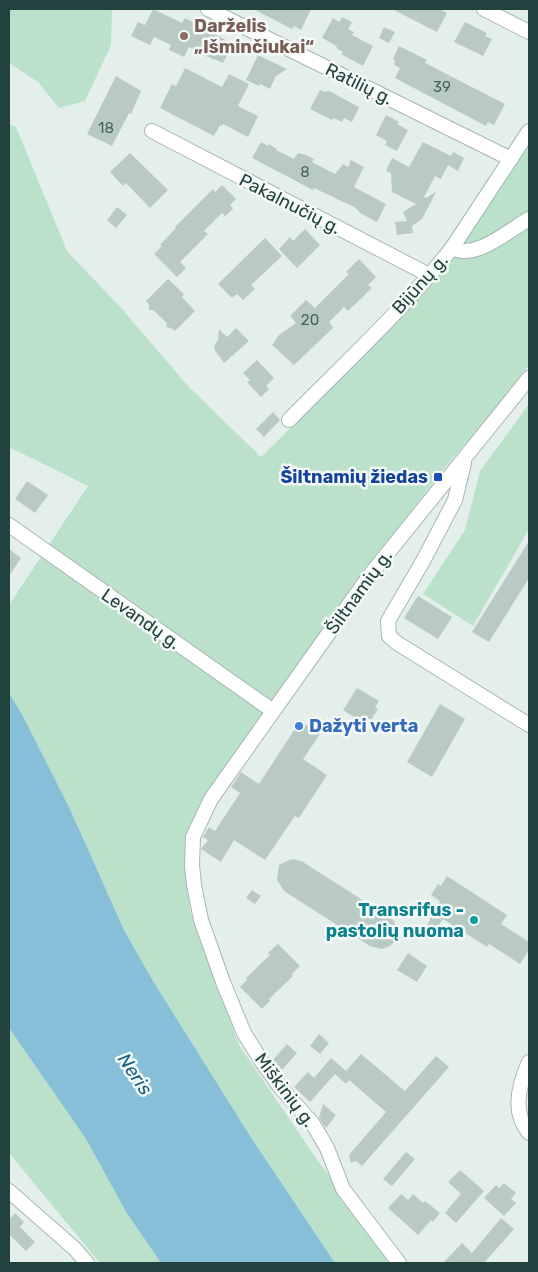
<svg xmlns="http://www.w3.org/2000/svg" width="538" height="1272" viewBox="0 0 538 1272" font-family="Rubik,sans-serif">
<rect width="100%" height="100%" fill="#e4efeb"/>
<g fill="#bbe1cb">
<path d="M9 9H112L111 45 85 101 59 108 38 82 9 63Z"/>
<path d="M9 124 16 127 67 251 122 309 188 386 261 457 366 353 425 291 444 267 529 146V365L503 399 442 471 368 567 226 767 186 870 190 910 239 1045 318 1161 395 1263H335L329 1254 252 1139 153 981 124 930 69 807 23 716 9 693V605L88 486 9 447Z"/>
<path d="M529 404V529L473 626 423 594 465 530 480 471Z"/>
<path d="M9 1028 86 1139 126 1212 161 1263H100L9 1153Z"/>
</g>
<path fill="#88bfd8" d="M9 693 23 716 69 807 124 930 153 981 252 1139 335 1263H161L126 1212 86 1139 9 1028Z"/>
<g fill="#b9cac5">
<path d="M153 9 182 23 185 18 233 44 223 63 214 59V60L189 47 184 57 169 50 171 45 154 37 150 45 131 36 138 22 145 25Z"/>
<path d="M253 9H311L301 30 294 26 292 29Z"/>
<path d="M392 9H439L447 13 437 32Z"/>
<path d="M342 17 352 22 348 29 354 32 352 35 373 46 363 66 341 54 343 52 336 48 337 46 322 38 333 18 339 22Z"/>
<path d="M465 22 487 33 485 36 492 39 483 56 454 42Z"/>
<path d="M384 27 395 32 389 43 379 38Z"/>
<path d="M399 46 427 60 425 63 505 104 494 125 488 122 486 126 395 78 400 68 394 65 395 61 393 59Z"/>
<path d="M258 55 287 69 276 76 270 89 260 84 259 86 246 80Z"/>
<path d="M185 68 222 87 229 74 249 84 238 106 258 116 248 137 223 124 222 126 220 125 214 136 160 108 172 84 176 86Z"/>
<path d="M116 76 141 91 131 114 129 113 112 146 87 134Z"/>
<path d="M320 90 325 92 329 91 359 107 352 122 344 118 342 122 334 118 332 120 310 109Z"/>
<path d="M386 115 399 122 397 124 408 130 397 151 385 145 387 141 376 135Z"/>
<path d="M261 142 268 146 269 144 277 149 276 150 294 159 298 153 306 155 314 159 312 162 335 174 343 164 348 167 351 160 364 167 354 187 386 204 377 222 360 213 356 208 314 188 313 190 252 158Z"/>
<path d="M423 142 451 156 453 152 464 158 458 171 448 165 441 179 435 176 424 197 426 198 436 192 422 219 412 226 413 233 397 235 395 222 407 221 403 212 416 204 392 192 391 173 386 171 392 158 409 167Z"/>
<path d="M130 153 168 190 150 208 126 183 123 186 110 172Z"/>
<path d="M222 185 236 199 230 205 233 209 225 216 222 213 204 231 208 234 180 262 186 268 177 277 154 254 162 246 160 245 176 228 175 227 213 189 215 192Z"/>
<path d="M117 207 127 215 116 228 107 220Z"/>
<path d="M305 229 320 245 297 268 279 249 290 237 293 241Z"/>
<path d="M265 238 282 256 251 285 255 289 243 300 237 294 232 298 218 284Z"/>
<path d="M359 259 376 277 368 285 372 288 348 311 344 307 329 322 333 328 294 365 272 345 279 335 296 323 290 316 306 300 315 308 349 274 346 272Z"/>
<path d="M168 279 184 294 182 297 195 311 175 331 171 328 166 327 167 323 153 310H149V304L146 301Z"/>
<path d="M236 328 249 341 224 363 214 349 215 344 218 340 219 329 227 337Z"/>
<path d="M257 360 274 378 266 386 269 389 261 397 247 382 250 380 243 373Z"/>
<path d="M273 412 280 420 264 437 256 429Z"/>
<path d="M27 481 48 495 35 513 15 499Z"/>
<path d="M529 541V578L489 642 472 632Z"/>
<path d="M9 549 21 558 9 576Z"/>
<path d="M418 596 452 617 438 639 404 618Z"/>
<path d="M357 688 379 701 375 707 378 709 371 720 368 718 365 724 343 710Z"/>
<path d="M440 704 465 719 432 777 407 762Z"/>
<path d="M300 721 320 734 303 759 327 775 299 818 295 816 265 860 234 840 221 862 201 849 208 840 203 837 209 827 215 831 240 793 231 787 241 772 259 784Z"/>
<path d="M294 859 303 862 389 917 394 921 397 930 394 942 390 946 382 949 370 946 284 891 277 880 279 865 289 860Z"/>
<path d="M447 876 507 915 501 924 529 942V950L520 964 489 944 487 947 443 919 434 932 426 927 440 901 431 895 438 884 441 886Z"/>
<path d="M252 890 261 896 255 904 246 898Z"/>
<path d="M278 944 300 966 292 974 293 976 269 999 270 1001 262 1009 240 987 247 980 246 978 270 955 268 953Z"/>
<path d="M408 953 427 966 417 982 397 970Z"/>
<path d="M319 1034 329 1043 320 1054 310 1046Z"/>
<path d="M287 1044 297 1053 281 1071 272 1061Z"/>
<path d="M361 1054 405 1091 436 1056 449 1067 362 1166 356 1161 351 1163 349 1155 386 1112 349 1080 346 1084 335 1074 310 1102 294 1087 308 1072 314 1078 331 1058 346 1071Z"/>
<path d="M323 1104 336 1115 326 1128 319 1118Z"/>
<path d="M406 1152 415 1159 392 1186 383 1179Z"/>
<path d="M460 1170 484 1191 456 1223 445 1213 461 1194 448 1182Z"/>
<path d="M504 1183 516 1193 511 1199 516 1203 504 1216 484 1198 496 1185 499 1188Z"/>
<path d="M401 1194 408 1200 413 1194 423 1203 425 1201 440 1213 433 1222 431 1220 418 1235 388 1208Z"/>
<path d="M15 1213 24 1222 20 1227 35 1242 26 1251 11 1236 9 1238V1215L11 1218Z"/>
<path d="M501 1218 514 1229 484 1263H443L462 1243 472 1253Z"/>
</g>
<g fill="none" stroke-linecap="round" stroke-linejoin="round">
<defs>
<g id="minor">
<path d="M208 9 511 159"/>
<path d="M484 9 529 32"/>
<path d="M152 131 429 275"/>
<path d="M452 248C475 261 509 230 529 219"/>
<path d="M289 420C344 364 403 310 452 248L529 131"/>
<path d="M464 463 455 500 423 561 388 621 389 636 397 643 529 725"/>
<path d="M9 525 273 711"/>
<path d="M529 1062C519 1084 511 1112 529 1133"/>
<path d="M9 1191 75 1249 87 1263"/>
<path d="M399 1263 343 1189 327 1148 313 1124 280 1087 262 1062 244 1033 223 982 201 920 194 885 192 865 193 837 211 799 370 575 529 378"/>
</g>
</defs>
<use href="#minor" stroke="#a6b8b4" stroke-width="16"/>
<use href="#minor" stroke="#fff" stroke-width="14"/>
</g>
<circle fill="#8d6e63" stroke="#f5faf8" stroke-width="2" cx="184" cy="36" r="5"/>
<rect fill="#1a4fb4" stroke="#f5faf8" stroke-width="2" x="433" y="472" width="10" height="10" rx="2.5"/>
<circle fill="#3f7fe0" stroke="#f5faf8" stroke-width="2" cx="299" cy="726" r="5"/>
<circle fill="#0f9aa8" stroke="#f5faf8" stroke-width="2" cx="474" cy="920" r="5"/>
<g text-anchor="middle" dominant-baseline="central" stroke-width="5" stroke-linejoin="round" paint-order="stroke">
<g font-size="15" fill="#476460">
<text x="442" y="87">39</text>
<text x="106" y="128">18</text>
<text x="305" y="172">8</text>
<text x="310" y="320">20</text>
</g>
<g font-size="18" font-weight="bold" fill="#785e54" stroke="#f5faf8" text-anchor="start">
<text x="194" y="26">Darželis<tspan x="194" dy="21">„Išminčiukai“</tspan></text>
</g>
<g font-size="18" fill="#21423e" stroke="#f5faf8">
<text transform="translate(359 84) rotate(26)">Ratilių g.</text>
<text transform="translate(290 204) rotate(27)">Pakalnučių g.</text>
<text transform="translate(420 284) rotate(-48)">Bijūnų g.</text>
<text transform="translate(359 592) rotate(-54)">Šiltnamių g.</text>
<text transform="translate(141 619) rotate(35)">Levandų g.</text>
<text transform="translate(285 1090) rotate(53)">Miškinių g.</text>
</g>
<g font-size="18" font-weight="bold" fill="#164399" stroke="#f5faf8" text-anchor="end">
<text x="428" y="477">Šiltnamių žiedas</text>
</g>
<g font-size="18" font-weight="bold" fill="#366cbe" stroke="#f5faf8" text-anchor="start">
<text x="309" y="726">Dažyti verta</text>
</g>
<g font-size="18" font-weight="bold" fill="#0d838f" stroke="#f5faf8" text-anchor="end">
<text x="464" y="910">Transrifus -<tspan x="464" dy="21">pastolių nuoma</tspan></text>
</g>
<g font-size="19" font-style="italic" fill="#166184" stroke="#f5faf8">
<text transform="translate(135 1074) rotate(56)">Neris</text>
</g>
</g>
<rect width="538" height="1272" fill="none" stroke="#21423e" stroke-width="20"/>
</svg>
